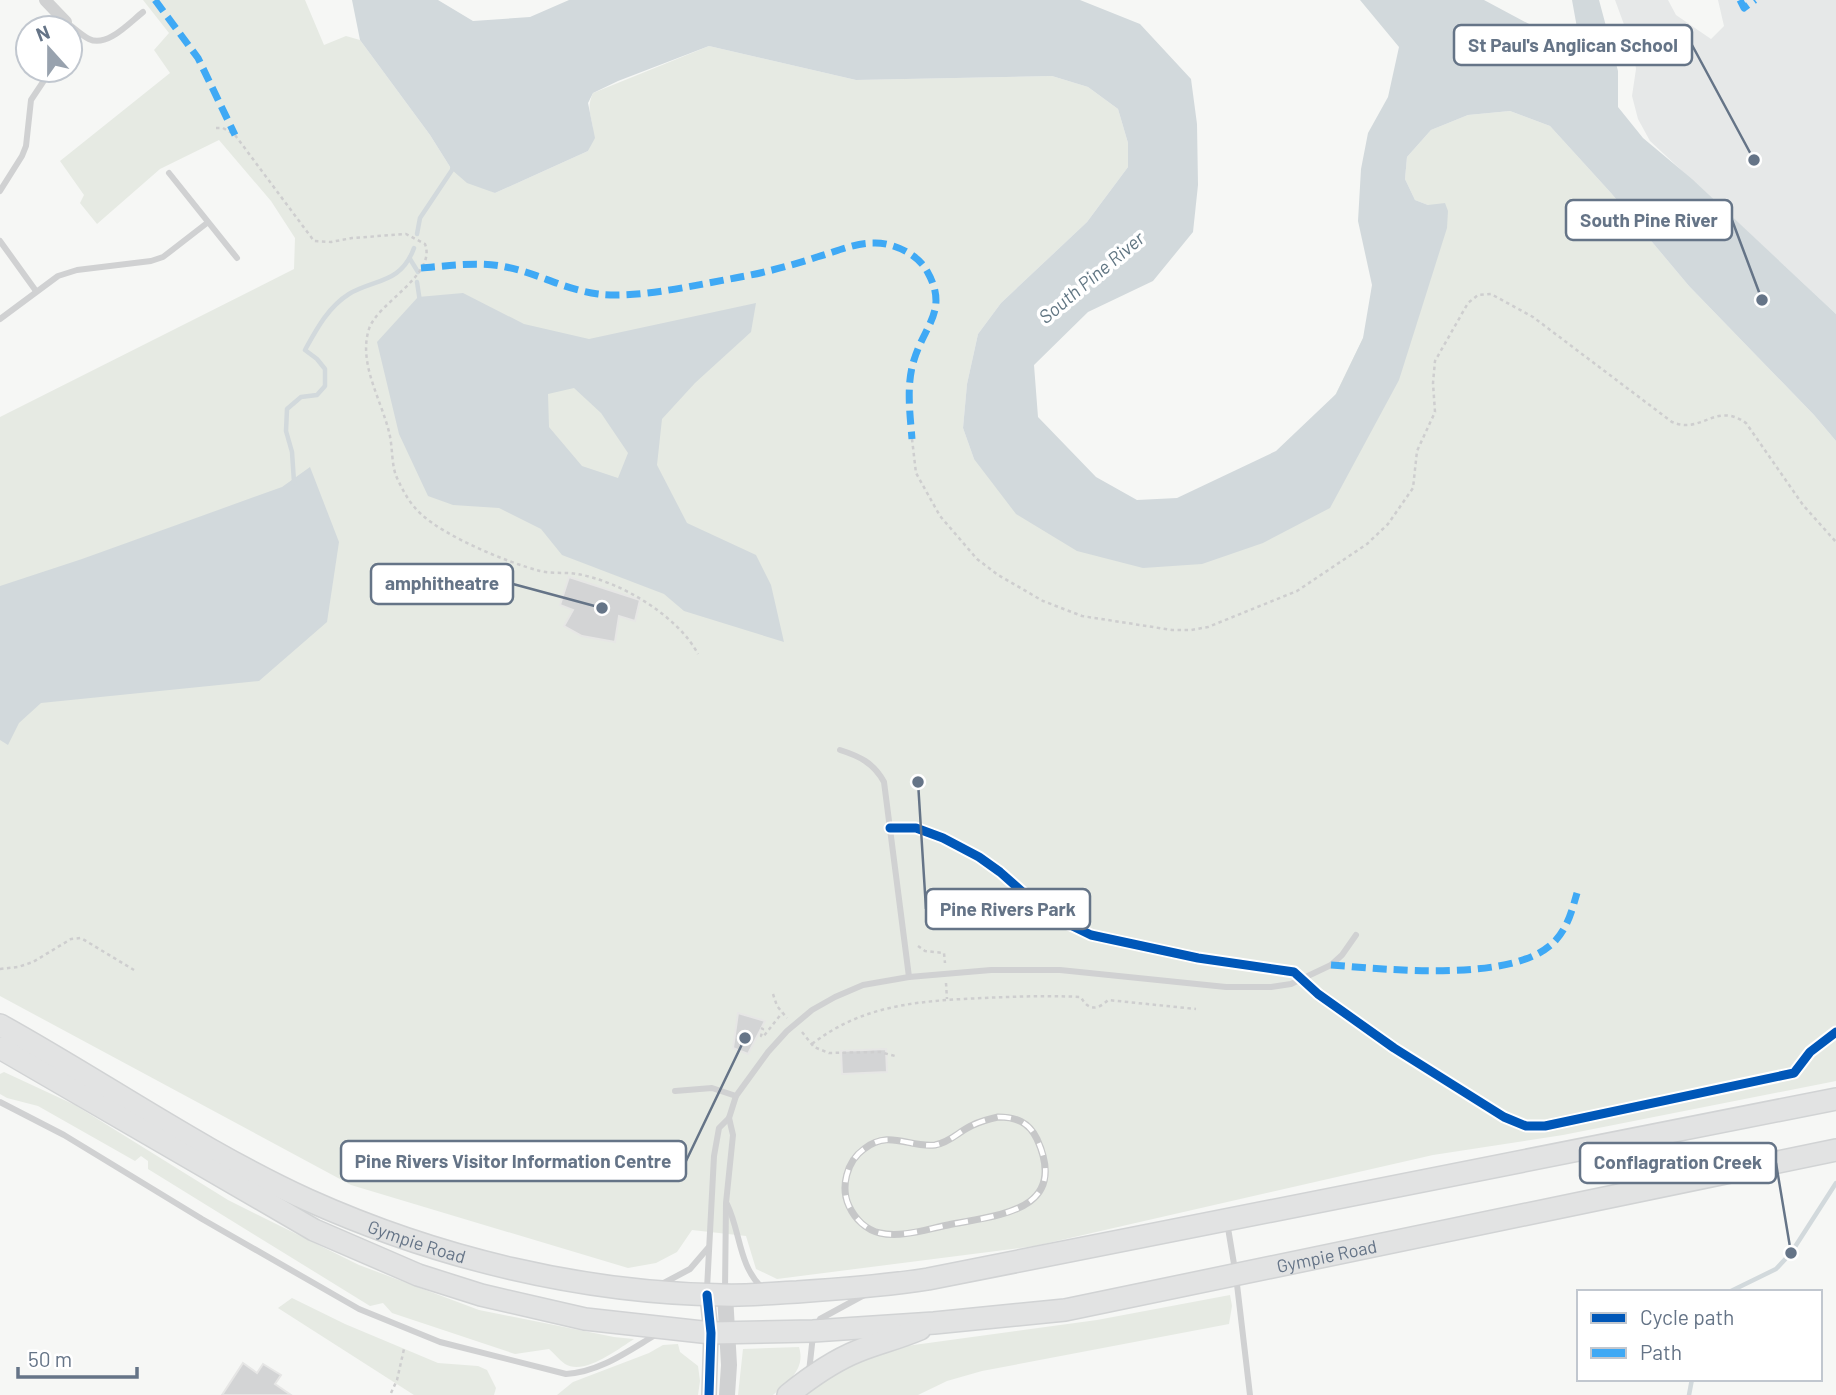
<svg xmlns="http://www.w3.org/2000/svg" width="1836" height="1395" viewBox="0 0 1836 1395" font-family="Barlow,sans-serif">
<rect width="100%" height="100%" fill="#f6f7f5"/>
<path fill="#e6e8e8" d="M1615 0H1668L1676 15 1711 39 1724 26 1718 0H1836V314L1650 141 1638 119 1632 96 1636 69 1633 49Z"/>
<g fill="#e6eae3">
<path d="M143 0H305L324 45 346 36 360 40 430 135 452 170 495 193 588 151C602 126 582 116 593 93L709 46 856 80 1052 76 1088 87 1118 109 1128 143V167L1087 222 1001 303 978 334 967 384 963 428 974 459 1263 543 1428 205 1415 200 1405 179 1407 157 1431 130 1468 115 1510 111 1550 126 1611 193 1689 286 1814 415 1836 441V1081L1563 1135 1433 1155 1035 1246 777 1279 756 1269 746 1236 692 1230 677 1252 656 1263 628 1268 351 1185 0 996V417L294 269 295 238 271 201 219 140 160 169 97 224 80 203 84 195 60 161 170 73 154 50 169 33Z"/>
<path d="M4 1072 75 1105 228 1200 359 1265 479 1310 614 1337 634 1339C618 1349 584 1376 565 1364 559 1360 554 1353 549 1349L515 1354 392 1313 383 1303 370 1306 148 1169V1161L141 1156 135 1161 38 1106 7 1098 0 1094V1074Z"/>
<path d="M1230 1295 1232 1306 1229 1324 982 1371 947 1381 918 1395H801L862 1359 899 1347 1097 1320Z"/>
<path d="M292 1298 345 1324 438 1363 478 1366 487 1370 496 1388 494 1395H414L278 1308Z"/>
<path d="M678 1344 680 1352 698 1366 700 1381 698 1395H557L573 1382 649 1353 663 1345Z"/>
<path d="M799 1347C806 1369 788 1382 773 1395H738L743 1349Z"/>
</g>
<g fill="#d2d9dc" fill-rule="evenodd">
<path d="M352 0H438L473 21 530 17 569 0H1080L1140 24 1191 79 1197 124 1198 185 1193 232 1153 281 1088 312 1034 365 1038 417 1096 477 1137 500 1177 498 1276 451 1336 394 1363 338 1372 285 1358 221 1361 169 1368 133 1388 97 1399 47 1360 0H1484L1559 40 1583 61 1572 0H1599L1618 71V107L1643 138 1692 179 1836 314V441L1814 415 1689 286 1611 193 1550 126 1510 111 1468 115 1431 130 1407 157 1405 179 1415 200 1428 205 1445 203 1448 211 1447 228 1399 380 1330 508 1263 543 1202 564 1143 568 1077 551 1016 514 974 459 963 428 967 384 978 334 1001 303 1087 222 1128 167V143L1118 109 1088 87 1052 76 856 80 709 46 618 81 593 93 588 103 595 138 588 151 495 193 467 183 452 170 430 135 360 40Z"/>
<path d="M463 293 524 324 589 339 756 303 751 332 695 383 662 419 657 465 687 523 756 555 771 585 784 642 684 611 664 594 562 555 541 529 499 508 453 505 428 496 399 434 377 342 418 297ZM574 388 601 413 628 453 618 478 582 466 549 427 548 394Z"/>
<path d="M310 467 339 542 327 622 259 681 41 703 19 723 8 745 0 740V586L82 559 282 487Z"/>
</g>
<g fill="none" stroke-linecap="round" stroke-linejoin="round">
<g stroke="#d2d9dc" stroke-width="4.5">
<path d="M417 234 420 218 452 170 453 165"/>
<path d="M410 259 418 272"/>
<path d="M417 282 420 302"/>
<path d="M294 482 292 452 286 431 287 409 301 397 317 395 325 386V369L317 359 305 350C316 330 328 307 349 294 374 279 401 284 414 248"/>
<path d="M1729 1292 1776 1269 1791 1253 1836 1183"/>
<path d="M1689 1395 1692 1379"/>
</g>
</g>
<g fill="#d3d4d5" stroke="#e6e6e5" stroke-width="2">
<path d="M569 577 640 600 635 621 619 616 615 642 582 636 564 626 573 610 560 605Z"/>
<path d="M738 1013 765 1021 748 1054 733 1048Z"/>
<path d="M886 1049 887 1072 842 1074 841 1051Z"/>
<path d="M243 1363 257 1373 263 1364 281 1375 275 1384 291 1395H222Z"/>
</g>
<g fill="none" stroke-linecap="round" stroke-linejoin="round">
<defs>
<g id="trunk">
<path id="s1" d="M0 1025C103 1082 201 1151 308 1200 437 1258 582 1293 723 1295 748 1296 772 1293 797 1292 841 1289 885 1286 928 1279L1836 1099"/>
<path id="s2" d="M0 1048 314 1230 418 1275 481 1295 585 1319 711 1333 813 1331 934 1323 1065 1310 1836 1150"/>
<path d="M788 1395C809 1378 833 1361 858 1351 878 1343 899 1338 920 1329"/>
</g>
</defs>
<use href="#trunk" stroke="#d1d3d4" stroke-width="24"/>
<g stroke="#cececf" stroke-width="2.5" stroke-dasharray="3.5 3.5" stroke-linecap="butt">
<path d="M216 128H223L235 135 314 241 331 242 352 238 406 234 425 244C437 275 377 303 369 329 358 363 381 399 389 432 393 447 391 465 397 478 403 491 410 504 421 514 446 537 506 562 540 571 553 574 565 572 577 574 620 581 678 616 698 654"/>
<path d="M912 439 916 473 940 516 977 559 998 575 1043 601 1082 616 1172 630H1191L1208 627 1297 591 1367 544 1388 524 1413 488 1417 451 1435 412 1433 383 1435 361 1468 303 1478 295 1491 294 1533 317 1672 422C1702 435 1715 401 1746 423L1803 505 1836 542"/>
<path d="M918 946 925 951 944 953 945 963"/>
<path d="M0 969 18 967 33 962 71 939 81 938 134 970"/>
<path d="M946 983 947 999"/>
<path d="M773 994 777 1006 787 1018"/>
<path d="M761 1028 763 1029 761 1036 763 1037 782 1013"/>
<path d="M802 1032 814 1047 829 1053 880 1052 895 1056"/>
<path d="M812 1044C857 1009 907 1002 963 999 1003 997 1041 995 1081 997 1088 1011 1098 1010 1108 1000L1196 1009"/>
<path d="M391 1393 397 1380 404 1349"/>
</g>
<g stroke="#d0d1d2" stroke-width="6">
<path d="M64 28 66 22C73 27 81 35 89 39 107 48 130 22 143 12"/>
<path d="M169 173 237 258"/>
<path d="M0 191 22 156 26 146 31 100 51 70"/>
<path d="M0 241 36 291"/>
<path d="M0 319 58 276 77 270 151 261 163 257 207 223"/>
<path d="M840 750C859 756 874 763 884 782L909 977"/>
<path d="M675 1091 712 1088 736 1096"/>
<path d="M0 1102 64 1135 202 1219 359 1309 440 1342 566 1374C600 1372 628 1351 657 1334"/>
<path d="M727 1204C741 1233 738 1265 763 1289"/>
<path d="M1227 1222 1236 1276 1250 1395"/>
<path d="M660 1285 690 1269 708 1248"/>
<path d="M707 1289 714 1156 719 1128 729 1118 736 1096 768 1052 787 1031 812 1010 835 997 863 985 909 977 991 970H1060L1226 987H1271L1291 984 1331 965 1342 955 1356 935"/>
<path d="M725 1290 726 1203 733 1135 729 1118"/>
<path d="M817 1325 820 1319 866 1294"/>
<path d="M809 1372 813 1335"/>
</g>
<path stroke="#d0d1d2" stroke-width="12" d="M45 0 66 22"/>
<g stroke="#d0d1d2" stroke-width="16">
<path d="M707 1295 711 1333 709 1395"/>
<path d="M725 1295 729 1365 727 1395"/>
</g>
<use href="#trunk" stroke="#e2e3e3" stroke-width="21"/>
<defs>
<path id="rail" d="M998 1117C1016 1117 1029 1122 1037 1139 1070 1212 997 1215 948 1225 927 1229 901 1238 880 1233 866 1230 855 1219 849 1206 840 1187 847 1161 864 1149 889 1129 909 1148 935 1145 951 1142 959 1131 973 1125 981 1121 989 1119 998 1117Z"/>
</defs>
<use href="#rail" stroke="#c6c7c8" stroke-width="7"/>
<use href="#rail" stroke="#fff" stroke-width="4.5" stroke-dasharray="13" stroke-linecap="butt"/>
<g stroke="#3fa9f5" stroke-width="7" stroke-dasharray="14 7" stroke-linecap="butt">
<path d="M155 0 198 58 235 135"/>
<path d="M1740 0 1744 8 1755 0"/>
<path d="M421 268C448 266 479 261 506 267 537 273 563 289 598 294 636 299 696 285 735 278 763 273 790 266 817 257 835 252 854 243 873 243 892 242 918 254 927 271 949 310 925 324 914 360 906 385 910 413 912 439"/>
<path d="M1331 965C1385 969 1515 984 1555 941 1568 927 1572 910 1577 893"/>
</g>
<defs>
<g id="cycleway">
<path d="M890 828H916L943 838 979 857 1000 872 1035 903 1058 919 1091 935 1198 958 1294 972 1318 994 1394 1048 1504 1117 1526 1126H1545L1794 1073 1810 1052 1836 1032"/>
<path d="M707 1295 711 1333 709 1395"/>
</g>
</defs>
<use href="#cycleway" stroke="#fff" stroke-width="13"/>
<use href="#cycleway" stroke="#0057b8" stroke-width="9"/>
</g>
<g text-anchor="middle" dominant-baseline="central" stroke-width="7" stroke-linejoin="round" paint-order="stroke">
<g font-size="18" fill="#657487" stroke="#fff">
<text stroke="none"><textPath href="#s1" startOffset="471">Gympie Road</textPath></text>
<text stroke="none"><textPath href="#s2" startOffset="1398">Gympie Road</textPath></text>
</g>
<g font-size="19" font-style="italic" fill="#617683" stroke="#fff">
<text transform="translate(1091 277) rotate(-40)">South Pine River</text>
</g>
</g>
<path fill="none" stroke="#657487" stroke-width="2.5" d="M1754 160L1692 45M1762 300L1732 220M602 608L513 584M918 782L926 909M745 1038L686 1161M1791 1253L1776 1163"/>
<g fill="#657487" stroke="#fff" stroke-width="2.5">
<circle cx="1754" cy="160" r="7"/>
<circle cx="1762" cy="300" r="7"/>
<circle cx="602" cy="608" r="7"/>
<circle cx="918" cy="782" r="7"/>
<circle cx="745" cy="1038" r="7"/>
<circle cx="1791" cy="1253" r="7"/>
</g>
<g fill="#fff" stroke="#657487" stroke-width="2.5">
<rect x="1454" y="25" width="238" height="40" rx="7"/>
<rect x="1566" y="200" width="166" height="40" rx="7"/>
<rect x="371" y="564" width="142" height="40" rx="7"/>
<rect x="926" y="889" width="164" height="40" rx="7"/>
<rect x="341" y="1141" width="345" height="40" rx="7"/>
<rect x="1580" y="1143" width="196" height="40" rx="7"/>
</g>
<g font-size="19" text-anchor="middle" font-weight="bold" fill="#657487">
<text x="1573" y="52">St Paul's Anglican School</text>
<text x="1649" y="227">South Pine River</text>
<text x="442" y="590">amphitheatre</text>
<text x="1008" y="916">Pine Rivers Park</text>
<text x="513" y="1168">Pine Rivers Visitor Information Centre</text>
<text x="1678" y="1169">Conflagration Creek</text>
</g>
<rect x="1577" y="1290" width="245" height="91" fill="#ffffff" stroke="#c1c7cf" stroke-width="2"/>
<rect x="1591" y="1313" width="35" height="10" fill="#0057b8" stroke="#c1c7cf" stroke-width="2"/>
<text x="1640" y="1325" font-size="21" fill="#657487">Cycle path</text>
<rect x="1591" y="1348" width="35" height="10" fill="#3fa9f5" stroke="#c1c7cf" stroke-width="2"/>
<text x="1640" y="1360" font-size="21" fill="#657487">Path</text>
<g transform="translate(49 49) rotate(339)"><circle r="33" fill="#ffffff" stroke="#c1c7cf" stroke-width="2"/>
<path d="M0-5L12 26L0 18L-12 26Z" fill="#98a2ae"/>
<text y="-10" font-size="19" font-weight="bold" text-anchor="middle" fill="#657487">N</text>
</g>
<path d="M18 1367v10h119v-10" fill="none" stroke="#657487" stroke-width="3.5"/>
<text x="28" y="1367" font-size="21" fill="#657487" stroke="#ffffff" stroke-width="5" paint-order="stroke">50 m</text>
</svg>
